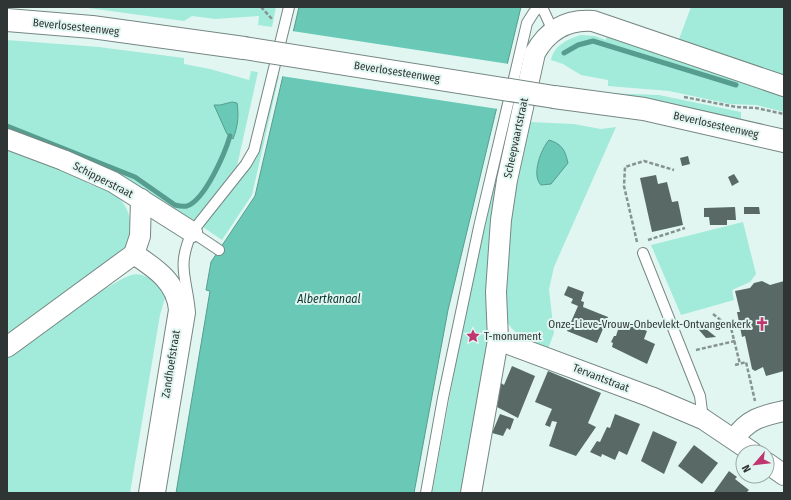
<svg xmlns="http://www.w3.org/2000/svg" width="791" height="500" viewBox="0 0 791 500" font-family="'Fira Sans Condensed',sans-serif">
<rect width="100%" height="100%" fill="#e2f6f1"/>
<g fill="#a2ebda">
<path d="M81 7H276L272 27 258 25 259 16 215 19 192 16 184 21Z"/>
<path d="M691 7H784V77L679 39Z"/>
<path d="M581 35 595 36 606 40V37L784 96V112L756 105 730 104 669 91 608 86V80L581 75 563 64 551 60C554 45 568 39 581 35Z"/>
<path d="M7 40 99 47 184 58V64L210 69 249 80 251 71 258 72 237 166 194 221H186L7 133Z"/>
<path d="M277 75 279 76 252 195 222 240 203 227 254 160 263 140Z"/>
<path d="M605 93 659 95 741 112V121Z"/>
<path d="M509 118 511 119 488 338 465 487 459 493H432L471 282Z"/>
<path d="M530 122 574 124 601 129 616 127 554 267 549 289 554 333 548 349C534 343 517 338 508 323 503 315 505 302 505 293 505 235 516 179 530 122Z"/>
<path d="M7 147 88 179 87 183C96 187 107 190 115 195 132 207 136 234 123 250 114 259 103 267 93 276L103 290C135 272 136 266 167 291L160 315 130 493H7Z"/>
<path d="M743 222 756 274 750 282 732 290 734 300 681 315 651 245Z"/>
</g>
<g fill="#69c9b6" stroke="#579d8f">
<path d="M299 7H521L448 310 414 493H176L210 291 206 290 211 262 255 196Z"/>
<path d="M232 102 237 103C239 116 238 126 233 139L227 134 214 105H220Z"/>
<path d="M549 140C562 144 565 150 568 163L551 184 541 185C531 175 541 149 549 140Z"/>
</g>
<path fill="#e2f6f1" d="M292 31 509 64 498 109 281 76Z"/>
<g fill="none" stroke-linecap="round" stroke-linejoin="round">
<g stroke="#579d8f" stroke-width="5">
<path d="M564 53 578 45 593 41 736 85"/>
<path d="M7 126 135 177 175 205C179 206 183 207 187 206 205 200 225 153 230 136"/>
</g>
</g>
<g fill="#596a66">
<path d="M688 156 690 164 682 166 680 158Z"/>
<path d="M734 174 739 182 732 186 728 177Z"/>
<path d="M656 175 658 184 667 182 672 202 678 201 683 225 652 232 640 178Z"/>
<path d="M735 207 736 220H727V225H710L709 217H704V208Z"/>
<path d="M744 207H759L760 214H744Z"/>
<path d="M762 281 770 285 784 281V371L766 376 763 367 755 371 752 369 745 336 742 337 737 312H740L735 291 750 288 754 283Z"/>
<path d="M568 286 584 292 581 301 584 302 583 307 608 317 597 343 567 331 578 306 571 303 573 299 564 295Z"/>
<path d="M621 320 647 331 644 339 655 344 647 364 612 347 613 343 611 342 614 336H616Z"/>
<path d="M701 325 716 337 706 338 699 330Z"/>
<path d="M512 366 535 376 518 418 497 407 501 383 504 385Z"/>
<path d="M548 371 601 393 588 423 596 427 576 456 549 446 557 422 552 421 550 427 545 425 552 409 535 402Z"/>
<path d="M500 414 514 419 510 430 507 428 503 436 492 433Z"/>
<path d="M615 414 640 424 627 455 619 451 615 460 602 454 601 457 590 452 597 441 600 442 607 427 610 428Z"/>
<path d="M653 431 677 442 664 474 641 461Z"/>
<path d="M694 445 718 463 702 484 678 466Z"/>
<path d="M729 471 737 477 735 479 749 490 746 493 714 492Z"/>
</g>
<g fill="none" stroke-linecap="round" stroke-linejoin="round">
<defs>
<g id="service">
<path d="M542 7 553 31"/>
<path d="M192 232 219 250"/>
<path d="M643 253 700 396 703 419"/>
<path d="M160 493 190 313C187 277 176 268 192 232L246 164 254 150 289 7"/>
<path d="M426 493 443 398 479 227 527 23 534 12 540 7"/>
</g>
<g id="minor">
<path d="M7 139 63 160 113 182 192 232"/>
<path d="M134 254C155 268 177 282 179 310L149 493"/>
<path d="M134 254 140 236 141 199"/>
<path d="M498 340 651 397 703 419 752 452"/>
<path d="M7 347 134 254"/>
<path d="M734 439C748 419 761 416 784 411"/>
<path d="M767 463 784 475"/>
<path d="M471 493 498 340 496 292 501 220 507 180 535 53C548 30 567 19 593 21L784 86"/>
</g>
<g id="tertiary">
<path d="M7 20 92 27 244 48"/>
<path d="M554 97 644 109 784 141"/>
</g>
</defs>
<use href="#service" stroke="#768783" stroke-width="12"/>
<use href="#minor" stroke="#768783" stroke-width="22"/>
<use href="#tertiary" stroke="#768783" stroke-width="24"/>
<g stroke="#869491" stroke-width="2.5" stroke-dasharray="4 2" stroke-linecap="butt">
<path d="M261 7 273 20"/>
<path d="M684 97 736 107 756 108 784 114"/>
<path d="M648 240 685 228"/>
<path d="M637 242 624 186 625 167 644 161 674 170"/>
<path d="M713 314 731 328 740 364"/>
<path d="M696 350 735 341"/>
<path d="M735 365 746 362 755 401"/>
</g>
<use href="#service" stroke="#fff" stroke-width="10"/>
<use href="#minor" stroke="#fff" stroke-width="20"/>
<use href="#tertiary" stroke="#fff" stroke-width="22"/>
<defs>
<path id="tertiary-bridge" d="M244 48 554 97"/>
</defs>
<use href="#tertiary-bridge" stroke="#768783" stroke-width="24" stroke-linecap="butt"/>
<use href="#tertiary-bridge" stroke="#fff" stroke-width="22"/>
</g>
<defs>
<symbol id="church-bare" viewBox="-9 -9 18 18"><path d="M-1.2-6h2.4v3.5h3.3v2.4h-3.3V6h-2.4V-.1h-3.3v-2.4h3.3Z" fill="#c03671" stroke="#e2f6f1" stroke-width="2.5" paint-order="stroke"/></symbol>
<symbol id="sight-bare" viewBox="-9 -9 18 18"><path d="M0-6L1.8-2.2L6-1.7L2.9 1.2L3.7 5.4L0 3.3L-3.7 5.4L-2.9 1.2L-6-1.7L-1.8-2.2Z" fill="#c03671" stroke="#e2f6f1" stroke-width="2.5" paint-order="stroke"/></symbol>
</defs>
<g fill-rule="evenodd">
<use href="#church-bare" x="752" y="314" width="20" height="20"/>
<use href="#sight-bare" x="463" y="326" width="20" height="20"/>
</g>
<g text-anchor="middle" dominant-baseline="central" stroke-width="4" stroke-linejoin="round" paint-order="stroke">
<g font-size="11" fill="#2e3534" stroke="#e2f6f1">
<text transform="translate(76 27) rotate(6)">Beverlosesteenweg</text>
<text transform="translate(397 72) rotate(9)">Beverlosesteenweg</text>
<text transform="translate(716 125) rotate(13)">Beverlosesteenweg</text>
<text transform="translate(516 138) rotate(-78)">Scheepvaartstraat</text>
<text transform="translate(103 180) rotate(27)">Schipperstraat</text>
<text transform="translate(171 364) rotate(-81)">Zandhoefstraat</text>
<text transform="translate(601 378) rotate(21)">Tervantstraat</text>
</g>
<g font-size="11" fill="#2e3534" stroke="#e2f6f1" text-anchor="end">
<text x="751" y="324">Onze-Lieve-Vrouw-Onbevlekt-Ontvangenkerk</text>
<text x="484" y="336" text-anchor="start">T-monument</text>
</g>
<g font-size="12" font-style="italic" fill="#09372f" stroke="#e2f6f1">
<text x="329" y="299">Albertkanaal</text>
</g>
</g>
<rect width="791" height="500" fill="none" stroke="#2e3534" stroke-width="16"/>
<g transform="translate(755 464) rotate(242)"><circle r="19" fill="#e2f6f1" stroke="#9aa9a5"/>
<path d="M0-3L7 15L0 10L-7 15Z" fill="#c03671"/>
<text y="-6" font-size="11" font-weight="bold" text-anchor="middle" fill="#2e3534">N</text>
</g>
</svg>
